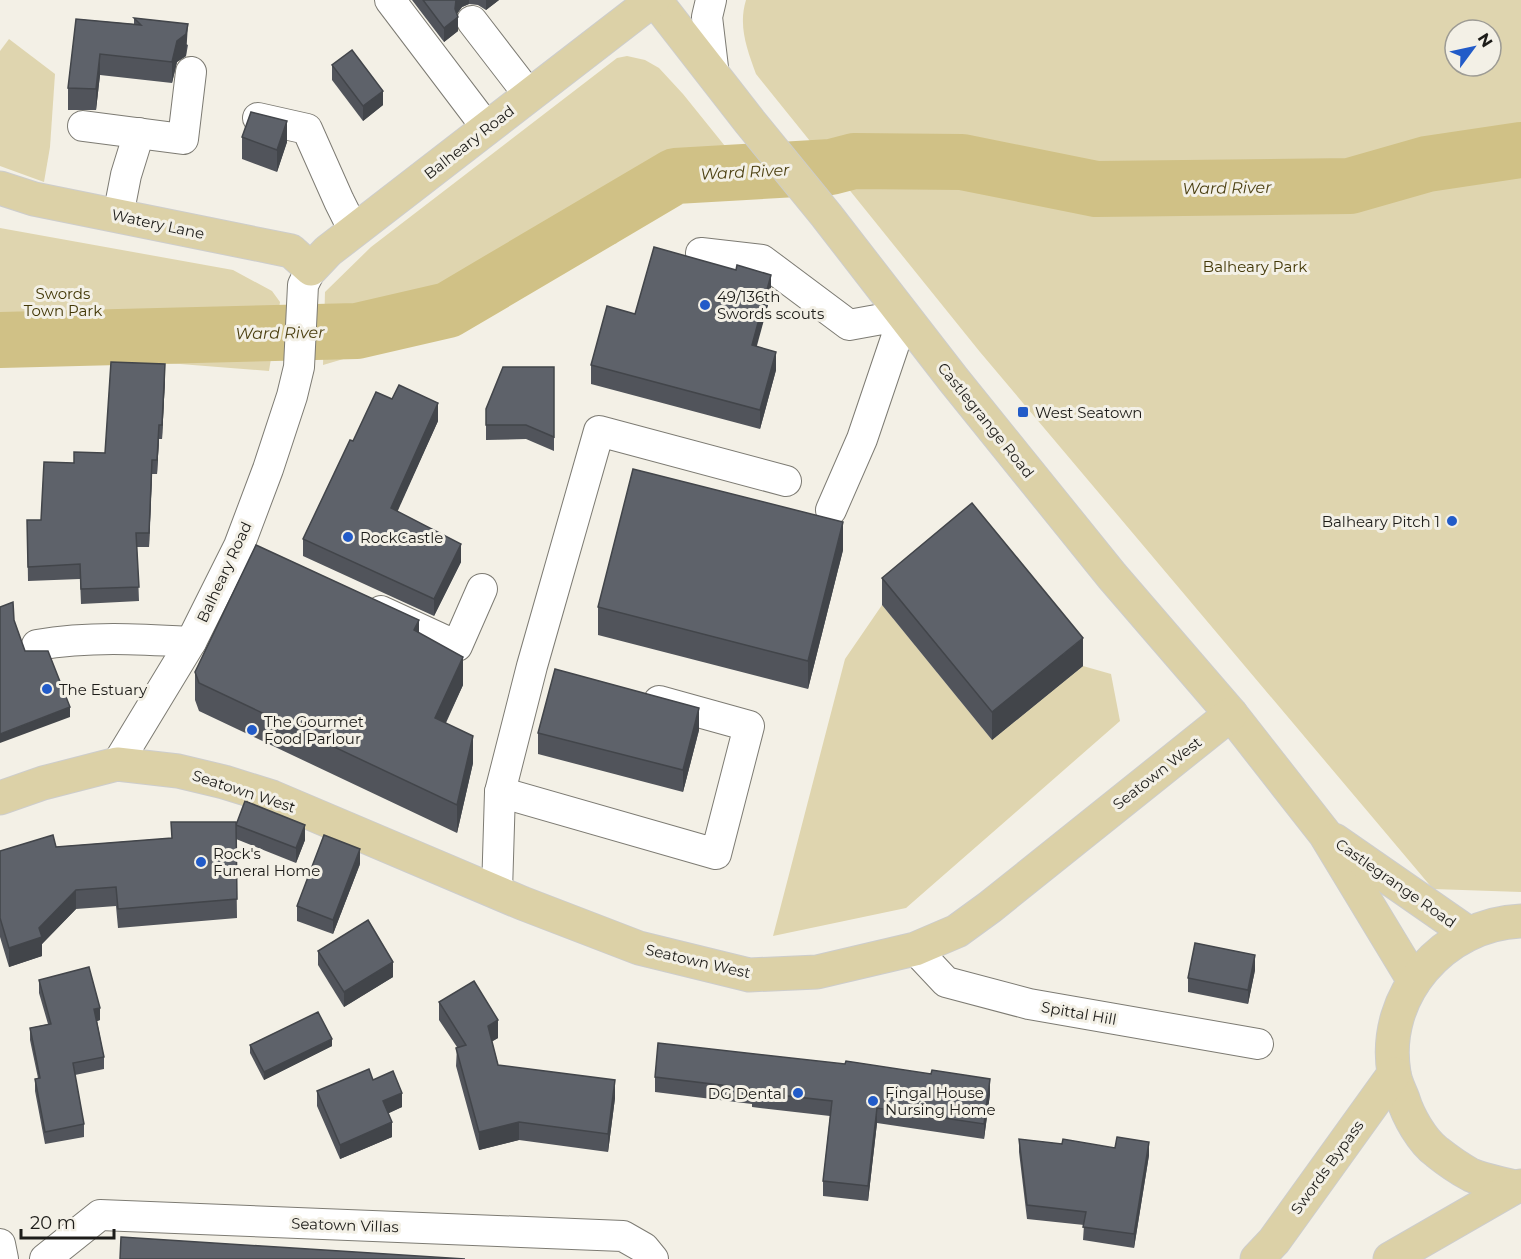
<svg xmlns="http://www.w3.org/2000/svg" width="1521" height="1259" viewBox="0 0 1521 1259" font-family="Montserrat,sans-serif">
<rect width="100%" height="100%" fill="#f3f0e6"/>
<g fill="#dfd5af" fill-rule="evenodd">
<path d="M746 0H1521V892L1433 889 980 352 756 74C747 49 738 26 746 0ZM1455 30H1491V66H1455Z"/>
<path d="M9 39 55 74 50 147 44 182 0 166V51Z"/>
<path d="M627 56 645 60 659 68 683 94 762 192 677 189 621 218 617 243 537 276 435 332 323 365 325 292 371 247 617 58Z"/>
<path d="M0 228 233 270 272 291 280 302 269 371 180 364 0 360Z"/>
<path d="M882 605 992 740 1083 666 1111 674 1120 721 906 908 773 936 845 659Z"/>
</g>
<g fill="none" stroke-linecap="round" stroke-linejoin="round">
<path stroke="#d0c186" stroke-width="56" d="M0 340 357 331 448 310 675 176 831 167 854 161 962 162 1096 189 1350 186 1427 164 1521 150"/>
<defs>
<g id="minor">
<path d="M390 0 487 128"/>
<path d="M711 0 707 17 714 76"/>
<path d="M472 21 529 95"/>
<path d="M258 118 307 129 339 201 354 231"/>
<path d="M83 126 183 139 191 72"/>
<path d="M118 216 126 175 139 133"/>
<path d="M701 253 762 260 849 325 904 315 862 439 831 510"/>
<path d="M381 611 457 646 482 589"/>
<path d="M37 645C89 636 139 639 191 642"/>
<path d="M117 764 191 642 239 546 268 469 292 396 299 367 303 285 311 269"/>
<path d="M500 792 716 854 749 726 659 701"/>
<path d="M497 891 500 792 532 666 599 431 786 481"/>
<path d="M915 949 946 982 1029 1004 1258 1044"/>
<path d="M0 1244 3 1259"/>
<path d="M45 1259 100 1215 623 1236 644 1248 653 1259"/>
</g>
<g id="major">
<path d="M655 0 750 122 826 215 953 379 1112 576 1231 714 1325 834 1414 981"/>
<path d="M0 188 34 199 291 251 311 269 328 251 653 0"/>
<path d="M0 798 43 783 117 764 178 771 224 782 272 797 522 903 639 948 749 975 817 972 915 949 957 931 990 907 1231 714"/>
<path d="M1334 840 1468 933"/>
<path d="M1521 921C1444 924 1381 995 1394 1073 1395 1082 1400 1091 1403 1099 1408 1116 1422 1141 1437 1152 1447 1160 1460 1169 1471 1175 1484 1181 1501 1183 1515 1187L1521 1186"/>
<path d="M1257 1259 1274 1241 1394 1074"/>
<path d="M1390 1259 1515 1187"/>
</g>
</defs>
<use href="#minor" stroke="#7d7b73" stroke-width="32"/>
<use href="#major" stroke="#cdcdcc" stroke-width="35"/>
<use href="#minor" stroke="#fff" stroke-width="30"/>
<use href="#major" stroke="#dcd1a7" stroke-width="33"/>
</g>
<g fill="#51545b">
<path d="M412 0H499L486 10 478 5 469 4 462 7 457 14 458 31 444 42Z"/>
<path d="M134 18 188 45 186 56 177 62 172 83 100 75 96 110H68V88L76 19 134 24Z"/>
<path d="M332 65 383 105 363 121 332 80Z"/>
<path d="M242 137 287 142 277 172 242 159Z"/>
<path d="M771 294 756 346 776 370 760 429 591 384V365L635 314Z"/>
<path d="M554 367V451L526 439 486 440V409Z"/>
<path d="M165 379 162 439H159L157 474H152L149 547H137L139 601 81 604 80 579 28 581 27 520H41L74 463 105 453Z"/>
<path d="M438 421 397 511 461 562 434 616 303 556V539L353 441Z"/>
<path d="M843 550 808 689 598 635V607Z"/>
<path d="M882 578 1083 666 992 740 882 605Z"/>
<path d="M419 633 463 685 446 723 473 763 457 833 199 711 195 700V672Z"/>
<path d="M699 730 683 792 538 754V733Z"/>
<path d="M236 822 305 840 296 863 236 839 237 918 118 928 116 906 76 909 42 944V956L9 967 0 937V851L171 838Z"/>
<path d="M360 864 333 934 297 921V906Z"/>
<path d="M318 951 393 977 344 1007 318 965Z"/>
<path d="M1255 970 1248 1004 1188 992V978Z"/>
<path d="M39 980 100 1020 97 1021 104 1057V1069L75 1075 84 1124V1137L45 1144 35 1091V1079L38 1078 30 1040V1028L48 1024 39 993Z"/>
<path d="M439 1002 498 1038 492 1041 498 1065 615 1098 608 1152 519 1140 479 1150 456 1066 457 1047 439 1020Z"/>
<path d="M250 1045 332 1046 264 1080 250 1053Z"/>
<path d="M655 1077 990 1094 984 1139 877 1123 868 1201 823 1196V1181L830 1116 752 1107V1104L655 1092Z"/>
<path d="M373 1080 402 1107 388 1113 392 1137 340 1159 317 1106V1091Z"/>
<path d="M1019 1139 1062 1144 1115 1148 1149 1155 1134 1248 1083 1240 1084 1225 1027 1219 1019 1152Z"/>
</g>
<g fill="#42454a">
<path d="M456 0H469V4L462 7 456 15 458 17V31L444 42V28L455 9Z"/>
<path d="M486 0H499L486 10Z"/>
<path d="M188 24 186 56 177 62 172 83V62L177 41Z"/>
<path d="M100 54V75L96 110V89Z"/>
<path d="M383 91V105L363 121V106Z"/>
<path d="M287 121V142L277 172V150Z"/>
<path d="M771 275V294L752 364V345Z"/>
<path d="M776 352V370L760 429V410Z"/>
<path d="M165 364V379L162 439V425Z"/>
<path d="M438 403V421L391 526V508Z"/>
<path d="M159 425V439L157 474V460Z"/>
<path d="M152 460V474L149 547V533Z"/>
<path d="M843 522V550L808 689V661Z"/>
<path d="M461 544V562L434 616V599Z"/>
<path d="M419 620V647L414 630Z"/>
<path d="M1083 638V666L992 740V712Z"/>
<path d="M463 657V685L435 745V718Z"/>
<path d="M70 707V717L0 743V734Z"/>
<path d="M699 708V730L683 792V770Z"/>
<path d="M473 736V763L457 833V805Z"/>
<path d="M305 825V840L296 863V848Z"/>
<path d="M360 849V864L333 934V920Z"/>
<path d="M76 890V909L42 944V956L9 967V948L39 928Z"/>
<path d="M1255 955V970L1248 1004V990Z"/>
<path d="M393 962V977L344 1007V992Z"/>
<path d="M100 1008V1020L94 1022V1009Z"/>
<path d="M498 1020V1038L488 1044V1026Z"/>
<path d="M332 1039V1046L264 1080V1072Z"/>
<path d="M990 1079V1094L984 1139V1124Z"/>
<path d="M615 1080V1098L608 1152V1134Z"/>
<path d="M402 1093V1107L383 1116V1101Z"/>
<path d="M877 1108V1123L868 1201V1186Z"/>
<path d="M392 1122V1137L340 1159V1145Z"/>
<path d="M519 1122V1140L479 1150V1132Z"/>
<path d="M1149 1142V1155L1134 1248V1234Z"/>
</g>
<g fill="#5e626a" stroke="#42454a" stroke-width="1.5">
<path d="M423 0H456L455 9 458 17 444 28Z"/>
<path d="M134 18 188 24 186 34 177 41 172 62 100 54 96 89 68 88 76 19 141 25Z"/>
<path d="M352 50 383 91 363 106 332 65Z"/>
<path d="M251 112 287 121 277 150 242 137Z"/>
<path d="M654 247 736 270 737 265 771 275 752 345 776 352 760 410 591 365 607 306 635 314Z"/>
<path d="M111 362 165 364 162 425H159L157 460H152L149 533H136L139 587 81 589 80 564 28 567 27 520H41L44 462 74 463V452L105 453Z"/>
<path d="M503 367H554V437L526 425H486V409Z"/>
<path d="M399 385 438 403 391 508 461 544 434 599 303 539 350 440 353 441 376 392 392 399Z"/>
<path d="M633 469 843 522 808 661 598 607Z"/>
<path d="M972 503 1083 638 992 712 882 578Z"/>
<path d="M256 545 419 620 414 630 463 657 435 718 473 736 457 805 199 683 195 672Z"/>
<path d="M13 602 14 620 25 651H48L70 707 0 734V607Z"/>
<path d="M555 669 699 708 683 770 538 733Z"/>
<path d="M245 801 305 825 296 848 236 825Z"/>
<path d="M171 822H236L237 899 118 909 116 887 76 890 39 928 42 937 9 948 0 918V851L53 835 56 847 172 838Z"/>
<path d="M324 835 360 849 333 920 297 906Z"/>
<path d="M368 920 393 962 344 992 318 951Z"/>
<path d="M1195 943 1255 955 1248 990 1188 978Z"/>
<path d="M89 967 100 1008 94 1009 104 1057 73 1063 84 1124 45 1132 35 1079 40 1078 30 1028 51 1024 39 980Z"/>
<path d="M474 981 498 1020 488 1026 498 1065 615 1080 608 1134 519 1122 479 1132 456 1048 466 1045 439 1002Z"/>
<path d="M318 1012 332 1039 264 1072 250 1045Z"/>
<path d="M658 1043 845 1064 846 1061 931 1074 932 1070 990 1079 984 1124 877 1108 868 1186 823 1181 832 1101 752 1092 753 1089 655 1077Z"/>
<path d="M369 1069 373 1080 393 1071 402 1093 383 1101 392 1122 340 1145 317 1091Z"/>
<path d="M1117 1137 1149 1142 1134 1234 1083 1227 1086 1212 1027 1205 1019 1139 1062 1144 1063 1139 1115 1148Z"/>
<path d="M121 1237 465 1259H120Z"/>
</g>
<g fill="#225bc8" stroke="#f3f0e6" stroke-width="2">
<circle cx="705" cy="305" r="6"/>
<rect x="1017" y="406" width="12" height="12" rx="3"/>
<circle cx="1452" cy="521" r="6"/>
<circle cx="348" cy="537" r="6"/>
<circle cx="47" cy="689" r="6"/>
<circle cx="252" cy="730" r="6"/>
<circle cx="201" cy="862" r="6"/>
<circle cx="798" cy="1093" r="6"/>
<circle cx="873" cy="1101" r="6"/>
</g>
<g text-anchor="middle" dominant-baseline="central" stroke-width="6" stroke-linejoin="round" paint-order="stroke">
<g font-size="15" fill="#1d1c19" stroke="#f3f0e6">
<text transform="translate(469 142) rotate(-38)">Balheary Road</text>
<text transform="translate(158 224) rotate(12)">Watery Lane</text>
<text transform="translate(986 420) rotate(51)">Castlegrange Road</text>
<text transform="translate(224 572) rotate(-65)">Balheary Road</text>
<text transform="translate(1157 773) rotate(-38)">Seatown West</text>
<text transform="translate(244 791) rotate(18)">Seatown West</text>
<text transform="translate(1396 883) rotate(35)">Castlegrange Road</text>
<text transform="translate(698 961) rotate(13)">Seatown West</text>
<text transform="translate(1079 1013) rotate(10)">Spittal Hill</text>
<text transform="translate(1327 1167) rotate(-54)">Swords Bypass</text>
<text transform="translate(345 1225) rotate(2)">Seatown Villas</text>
</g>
<g font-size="15" fill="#423706" stroke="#f3f0e6">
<text x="1255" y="266">Balheary Park</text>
<text x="63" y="293">Swords<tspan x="63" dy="17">Town Park</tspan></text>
</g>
<g font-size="15" fill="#1d1c19" stroke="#f3f0e6" text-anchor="start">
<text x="717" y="296">49/136th<tspan x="717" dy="17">Swords scouts</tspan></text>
<text x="1035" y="412">West Seatown</text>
<text x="1440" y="521" text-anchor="end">Balheary Pitch 1</text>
<text x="360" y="537">RockCastle</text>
<text x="59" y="689">The Estuary</text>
<text x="264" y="721">The Gourmet<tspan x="264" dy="17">Food Parlour</tspan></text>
<text x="213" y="853">Rock's<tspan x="213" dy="17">Funeral Home</tspan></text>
<text x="885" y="1092">Fingal House<tspan x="885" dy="17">Nursing Home</tspan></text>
<text x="786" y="1093" text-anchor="end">DG Dental</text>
</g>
<g font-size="16" font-style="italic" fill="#4c4012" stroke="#f3f0e6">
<text transform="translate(745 172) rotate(-3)">Ward River</text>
<text transform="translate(1227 188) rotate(-1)">Ward River</text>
<text transform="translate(280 333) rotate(-1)">Ward River</text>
</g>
</g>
<g transform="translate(1473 48) rotate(57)"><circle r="28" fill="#f3f0e6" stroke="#9d9b94" stroke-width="1.5"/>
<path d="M0-4.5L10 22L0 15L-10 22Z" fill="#225bc8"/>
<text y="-9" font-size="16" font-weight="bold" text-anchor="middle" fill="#1d1c19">N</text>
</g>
<path d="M21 1229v9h93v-9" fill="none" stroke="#1d1c19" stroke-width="3"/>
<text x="30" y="1229" font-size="18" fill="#1d1c19" stroke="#f3f0e6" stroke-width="4.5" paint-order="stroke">20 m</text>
</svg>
